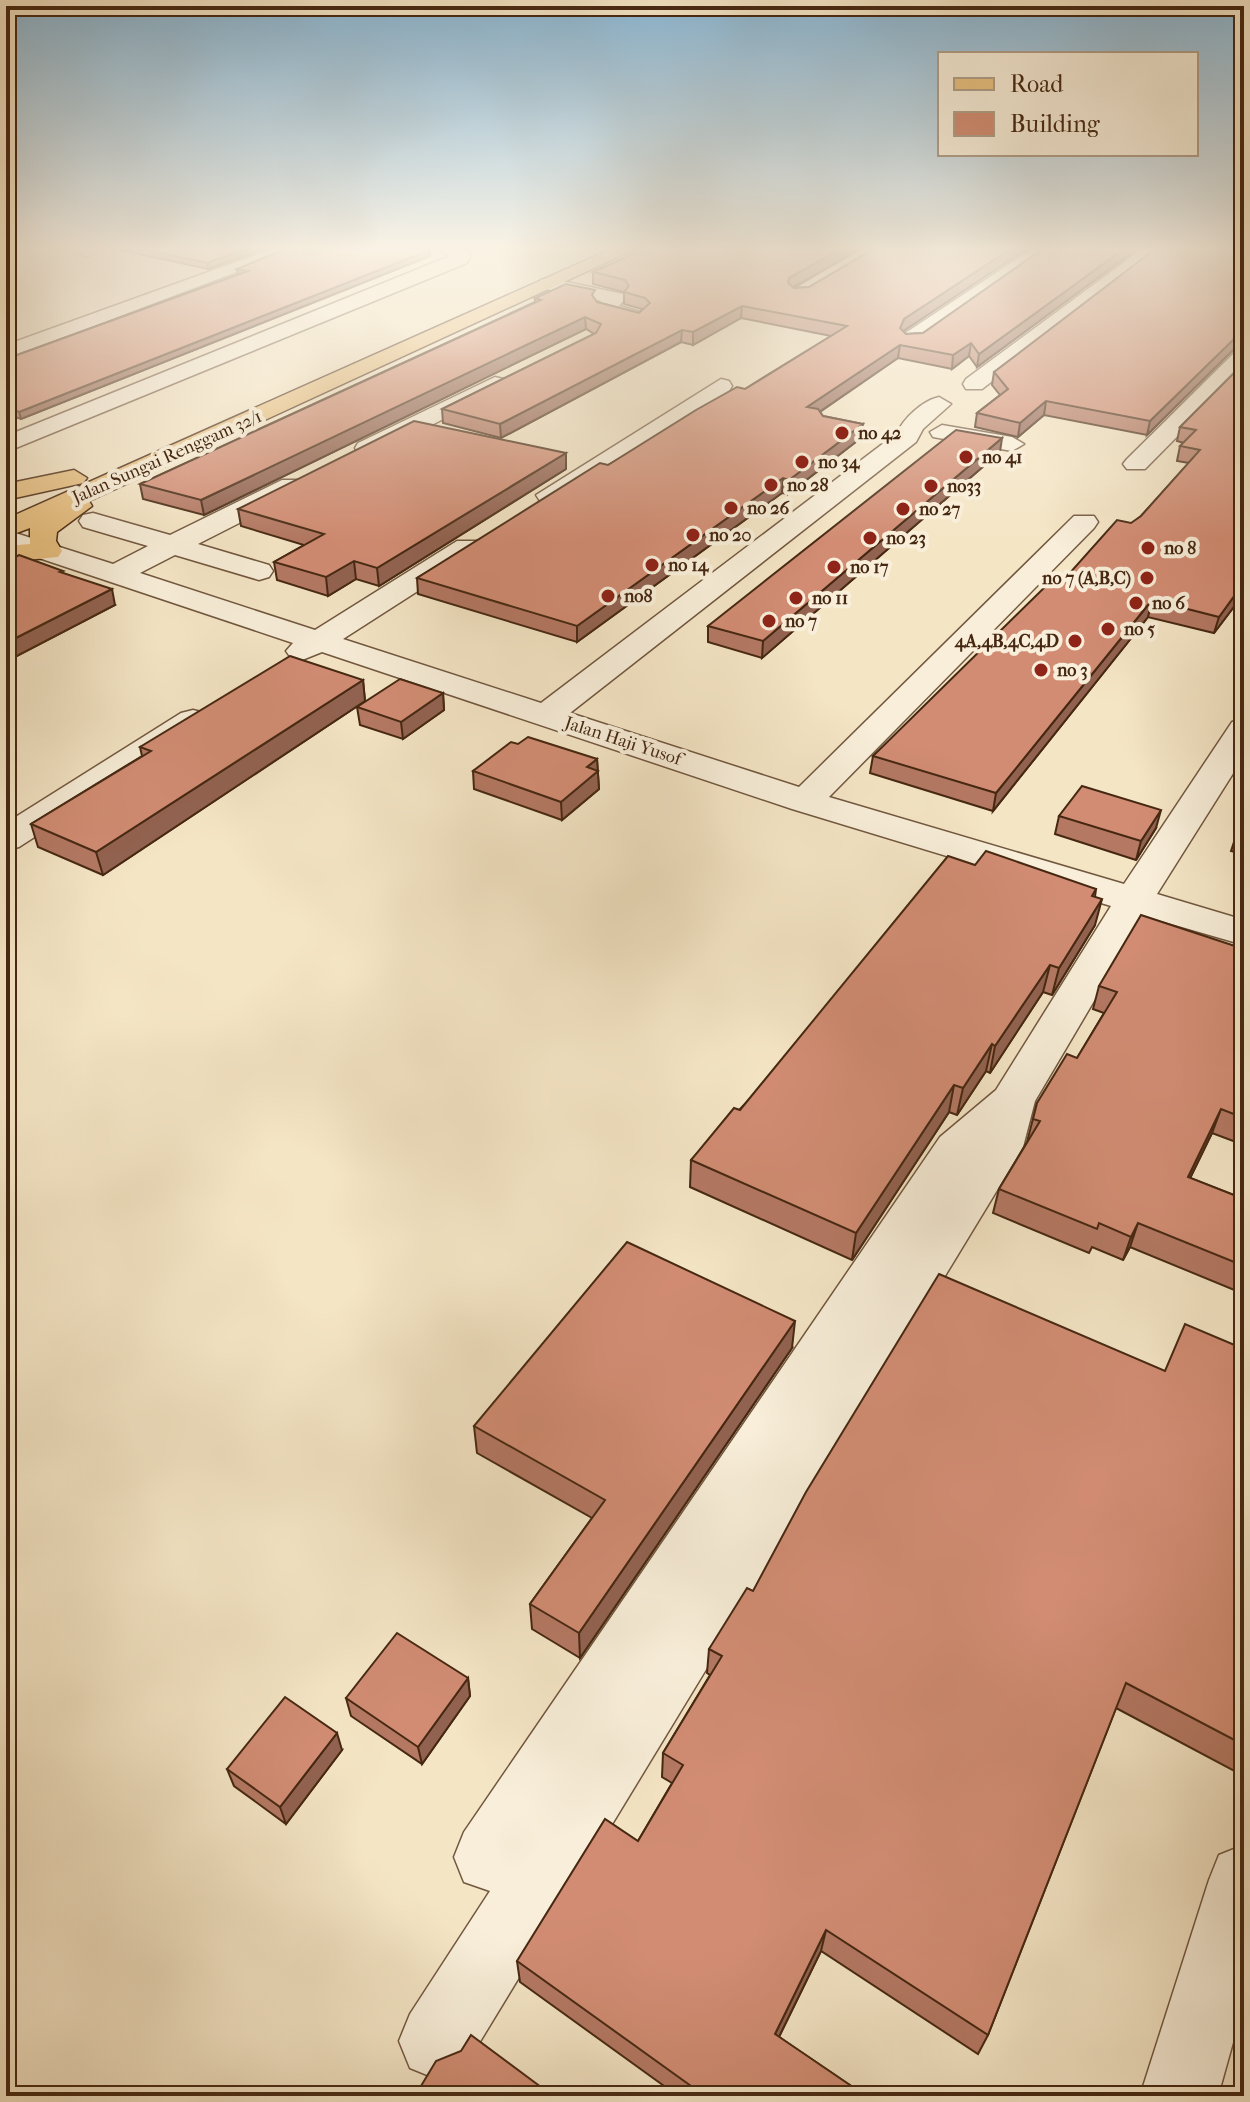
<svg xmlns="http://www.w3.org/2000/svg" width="1250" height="2102" viewBox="0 0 1250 2102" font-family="'IM FELL French Canon',serif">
<rect width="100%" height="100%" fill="#f4e5c5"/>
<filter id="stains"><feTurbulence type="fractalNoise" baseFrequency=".0025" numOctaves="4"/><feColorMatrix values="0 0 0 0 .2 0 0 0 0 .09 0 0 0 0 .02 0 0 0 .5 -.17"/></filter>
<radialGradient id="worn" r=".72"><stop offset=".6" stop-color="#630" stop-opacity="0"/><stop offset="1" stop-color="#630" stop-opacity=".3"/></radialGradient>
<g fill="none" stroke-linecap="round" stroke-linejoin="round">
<defs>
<g id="minor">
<path d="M109 246 86 257 77 251 83 246Z"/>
<path d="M280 246H306L6 359V345Z"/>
<path d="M431 246H457L471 254 467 263 6 452V436L450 256Z"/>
<path d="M1030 246H1049L1052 250 920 344H904L901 339 904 334 1032 249Z"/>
<path d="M1146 246H1167L982 389H966L963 384 966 379Z"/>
<path d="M548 278 623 294 626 298 619 306 644 313 647 317 637 323 598 312 595 308 601 301 541 288 538 284 541 280Z"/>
<path d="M1244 349V369L1145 469H1127L1123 464 1127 459 1236 351Z"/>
<path d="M495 377 503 379 506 384 503 389 376 453H358L355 448 358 443Z"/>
<path d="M721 379 729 381 732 386 729 391 558 501H540L536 495Z"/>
<path d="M939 397 951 404 923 429 916 442 570 713 799 787 1074 516H1094L1098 522 1094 528 829 797 1124 884 1232 722 1244 719V756L1157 894 1244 920V945L1144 916 1035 1101 1023 1147 1016 1159 464 2068 437 2079 410 2068 399 2041 410 2014 490 1891 464 1882 454 1857 464 1832 940 1137 996 1090 1111 906 792 809 322 652 302 660 291 658 286 651 293 643 6 547V530L113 564 148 546 83 527 79 521 83 515 93 513 170 535 282 480H300L304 486 300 492 198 544 269 565 273 571 269 577 259 580 175 555 140 573 315 630 457 541H477L481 547 477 553 343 639 541 703 897 433C904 418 922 401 939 397Z"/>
<path d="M942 425 1012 437 1024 444 1012 451 933 437 930 432Z"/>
<path d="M193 710 205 713 210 720 205 727 19 847 6 850V823L181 713Z"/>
<path d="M1244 1845V2003L1218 2096H1140L1209 1880 1219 1855Z"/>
</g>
<g id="major">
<path d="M618 246H642L89 501 92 506 57 532 56 541 62 551 58 557 6 562V546L30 544V528L6 537V519Z"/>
<path d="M74 470 87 478 83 483 6 500V484Z"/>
</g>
</defs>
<use href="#minor" stroke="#72573f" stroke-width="3"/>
<use href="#major" stroke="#462812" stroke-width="3"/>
<use href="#minor" fill="#f8eed9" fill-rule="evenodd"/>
<use href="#major" fill="#eac282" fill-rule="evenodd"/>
</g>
<g fill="#b47863" stroke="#462812" stroke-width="2">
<path d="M110 246H271L208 269 111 248Z"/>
<path d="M652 246H865L794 288 809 287 879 246H1028V248L903 331 906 334 923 333 1047 246H1141L977 367 969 356 952 369 898 358 820 412 823 416 863 424 861 438 788 494 782 493 577 642 418 594 417 578 608 465 745 389 831 336 741 318 693 345 681 342 501 438 443 423 442 409 594 334 586 329 204 515 143 499 140 484 535 302V298L595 300 597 302 639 313 642 309 624 304V292L593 284V272Z"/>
<path d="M430 256 21 419 6 414V359L238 275 237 269Z"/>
<path d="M1234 349 1147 435 1044 415 1018 437 975 427 977 413 1000 395 992 385 994 372Z"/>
<path d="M1244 363V606L1236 604 1214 633 1148 617 993 811 870 773 873 756 1061 583 1141 516 1189 463 1177 461 1180 446 1184 443 1177 441 1180 427Z"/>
<path d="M1000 452 762 658 708 642V626Z"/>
<path d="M566 469 379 586 356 579 328 596 277 580 274 562 304 545 241 526 238 509Z"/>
<path d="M6 562 63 573 115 605 11 659 6 658Z"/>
<path d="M363 680 365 701 103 875 38 847 31 824 142 756 140 747Z"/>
<path d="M443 693 444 710 403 739 360 725 357 707Z"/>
<path d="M518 744 597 759 599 789 562 820 474 789 473 771Z"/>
<path d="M1059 816 1156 828 1136 860 1055 834Z"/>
<path d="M1244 820V854L1231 851 1237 833Z"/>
<path d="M975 865 1096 889 1095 897V925L1052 995 1043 992 990 1073 986 1071 957 1115 949 1112 852 1260 690 1187 691 1160Z"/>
<path d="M1244 949V1145L1212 1133 1190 1178 1244 1199V1294L1130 1247 1123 1260 1092 1247 1089 1253 993 1213 999 1189 1027 1142 1037 1103 1077 1058 1104 1013 1093 1009 1099 986Z"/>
<path d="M792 1348 580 1658 532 1629 530 1604 592 1518 477 1453 474 1426Z"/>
<path d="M1244 1349V1768L1240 1774 1116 1708 988 2035 978 2054 821 1951 779 2037 866 2096H678L520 1982 517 1961 638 1841 672 1783 662 1777 663 1753 710 1675 707 1673 709 1649 753 1591 1165 1371Z"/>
<path d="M468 1678 470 1696 422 1764 351 1716 346 1698Z"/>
<path d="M342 1750 286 1824 234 1786 227 1769Z"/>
</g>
<g fill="#926250" stroke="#462812" stroke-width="2">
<path d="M254 246H271L208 269 207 263Z"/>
<path d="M846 246H865L788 290 789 278Z"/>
<path d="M1015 246H1028V248L902 332 900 328 904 319Z"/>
<path d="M1128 246H1141L977 367 979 354Z"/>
<path d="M430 250V256L21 419 19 412Z"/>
<path d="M742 306 741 318 693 345V332Z"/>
<path d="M585 317 586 329 204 515 201 500Z"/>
<path d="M682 330 681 342 501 438 500 424Z"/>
<path d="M1244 335V347L1234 349 1147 435 1150 421 1237 336Z"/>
<path d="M971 343 969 356 952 369 953 355Z"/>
<path d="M900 345 898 358 806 421 807 407Z"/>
<path d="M1046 401 1044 415 1018 437 1020 423Z"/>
<path d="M863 424 861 438 788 494 789 480Z"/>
<path d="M1002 438 1000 452 762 658 763 641Z"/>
<path d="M566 453V469L379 586 377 568Z"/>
<path d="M783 478 782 493 577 642V626Z"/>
<path d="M354 561 356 579 328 596 326 577Z"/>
<path d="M1240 588 1236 604 1214 633 1219 617Z"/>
<path d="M112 589 115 605 11 659 6 643Z"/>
<path d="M1152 600 1148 617 993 811 996 793Z"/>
<path d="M363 680 365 701 103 875 96 852Z"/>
<path d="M443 693 444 710 403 739 401 722Z"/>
<path d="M597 759 599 789 562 820 561 802 587 767Z"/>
<path d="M1161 810 1156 828 1136 860 1141 841Z"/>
<path d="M1102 899 1095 925 1052 995 1059 968Z"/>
<path d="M1050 965 1043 992 990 1073 995 1046Z"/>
<path d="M992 1044 986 1071 957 1115 963 1088Z"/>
<path d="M954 1085 949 1112 852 1260 856 1233Z"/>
<path d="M1221 1109 1212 1133 1179 1201 1188 1177Z"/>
<path d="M1138 1223 1130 1247 1123 1260 1131 1237Z"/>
<path d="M795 1321 792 1348 580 1658 579 1633Z"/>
<path d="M468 1678 470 1696 422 1764 418 1747Z"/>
<path d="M337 1733 342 1750 286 1824 280 1807Z"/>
<path d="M826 1930 821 1951 771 2053 775 2034Z"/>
</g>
<g fill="#d18c73" stroke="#462812" stroke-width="2">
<path d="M127 246H254L207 263Z"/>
<path d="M292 246H410L430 250 19 412 6 407V359L248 271 237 269Z"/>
<path d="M652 246H846L789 278 788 283 794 288 809 287 879 246H1015L904 319 900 328 906 334 923 333 1047 246H1128L979 354 971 343 953 355 900 345 807 407 818 409 823 416 863 424 789 480 783 478 577 626 417 578 600 463 608 465 696 410 737 387 745 389 847 326 742 306 693 332 682 330 500 424 442 409 596 333 601 324 585 317 201 500 140 484 541 300 535 298 566 284 595 290 592 295 597 302 639 313 650 303 645 298 624 292 629 286 625 280 593 272Z"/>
<path d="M1159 246H1244V335L1237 336 1150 421 1046 401 1020 423 977 413 1008 389 994 372Z"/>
<path d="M1244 363V589L1240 588 1219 617 1152 600 996 793 873 756 1051 581 1061 583 1117 520 1131 523 1141 516 1200 450 1180 446 1196 430 1180 427Z"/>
<path d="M414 421 566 453 377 568 354 561 326 577 274 562 324 534 238 509Z"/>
<path d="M956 430 1002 438 763 641 708 626Z"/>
<path d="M19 555 63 571 60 572 112 589 6 643V562Z"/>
<path d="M290 656 363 680 96 852 31 824 151 751 140 747Z"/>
<path d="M400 679 443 693 401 722 357 707Z"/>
<path d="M528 737 597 759 587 767 598 771 561 802 473 771 511 742 518 744Z"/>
<path d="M1082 786 1161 810 1141 841 1059 816Z"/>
<path d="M1244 820V835L1237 833Z"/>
<path d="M986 851 1096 889 1092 896 1102 899 1059 968 1050 965 995 1046 992 1044 963 1088 954 1085 856 1233 691 1160 734 1108 740 1110 948 856 975 865Z"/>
<path d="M1141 915 1244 949V1118L1221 1109 1188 1177 1244 1199V1266L1138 1223 1131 1237 1099 1223 1097 1229 999 1189 1040 1121 1033 1119 1037 1103 1067 1054 1077 1058 1117 992 1099 986Z"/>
<path d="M627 1242 795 1321 579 1633 530 1604 605 1500 474 1426Z"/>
<path d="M939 1274 1165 1371 1185 1324 1244 1349V1745L1126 1683 988 2035 826 1930 775 2034 866 2096H705L517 1961 605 1819 638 1841 683 1765 663 1753 722 1656 709 1649 747 1588 753 1591 806 1492Z"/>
<path d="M397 1633 468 1678 418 1747 346 1698Z"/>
<path d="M285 1697 337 1733 280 1807 227 1769Z"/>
<path d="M471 2035 553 2096H415L436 2061 461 2051Z"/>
</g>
<linearGradient id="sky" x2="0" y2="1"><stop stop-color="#8ab8d6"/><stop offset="0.46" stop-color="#faf3e5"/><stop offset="1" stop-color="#faf3e5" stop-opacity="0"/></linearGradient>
<rect width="1250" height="540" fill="url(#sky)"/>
<g fill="#8f2418" stroke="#f8eed9" stroke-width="3">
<circle cx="842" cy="433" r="8"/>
<circle cx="966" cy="457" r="8"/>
<circle cx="802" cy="462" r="8"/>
<circle cx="771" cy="485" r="8"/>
<circle cx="931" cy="486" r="8"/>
<circle cx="731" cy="508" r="8"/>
<circle cx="903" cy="509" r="8"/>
<circle cx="693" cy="535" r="8"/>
<circle cx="870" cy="538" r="8"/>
<circle cx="1148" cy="548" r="8"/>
<circle cx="652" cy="565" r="8"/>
<circle cx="834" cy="567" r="8"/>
<circle cx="1147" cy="578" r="8"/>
<circle cx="608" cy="596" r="8"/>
<circle cx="796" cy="598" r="8"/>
<circle cx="1136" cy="603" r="8"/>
<circle cx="769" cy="621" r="8"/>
<circle cx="1108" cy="629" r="8"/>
<circle cx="1075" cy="641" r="8"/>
<circle cx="1041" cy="670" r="8"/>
</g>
<g text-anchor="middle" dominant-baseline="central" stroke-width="8" stroke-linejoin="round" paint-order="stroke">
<g font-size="18" font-weight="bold" fill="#462812" stroke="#f8eed9" text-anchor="start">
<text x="858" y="433">no 42</text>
<text x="982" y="457">no 41</text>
<text x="818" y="462">no 34</text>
<text x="787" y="485">no 28</text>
<text x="947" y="486">no33</text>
<text x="747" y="508">no 26</text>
<text x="919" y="509">no 27</text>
<text x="709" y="535">no 20</text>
<text x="886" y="538">no 23</text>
<text x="1164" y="548">no 8</text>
<text x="668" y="565">no 14</text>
<text x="850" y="567">no 17</text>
<text x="1131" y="578" text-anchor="end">no 7 (A,B,C)</text>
<text x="624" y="596">no8</text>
<text x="812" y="598">no 11</text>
<text x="1152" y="603">no 6</text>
<text x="785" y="621">no 7</text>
<text x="1124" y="629">no 5</text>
<text x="1059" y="641" text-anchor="end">4A,4B,4C,4D</text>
<text x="1057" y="670">no 3</text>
</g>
<g font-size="18" fill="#462812" stroke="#f8eed9">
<text transform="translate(167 457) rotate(-24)">Jalan Sungai Renggam 32/1</text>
<text transform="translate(623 741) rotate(18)">Jalan Haji Yusof</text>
</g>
</g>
<rect width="1250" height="2102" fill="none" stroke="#f4e5c5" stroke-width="32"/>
<rect x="8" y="8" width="1234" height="2086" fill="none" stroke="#462812" stroke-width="4"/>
<rect x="16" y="16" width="1218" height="2070" fill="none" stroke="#462812" stroke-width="2"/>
<rect x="938" y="52" width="260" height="104" fill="#f8eed9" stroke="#b19f89" stroke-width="2"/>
<rect x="954" y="78" width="40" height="12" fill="#eac282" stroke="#b19f89" stroke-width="2"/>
<text x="1010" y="92" font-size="24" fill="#462812">Road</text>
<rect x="954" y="112" width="40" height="24" fill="#d18c73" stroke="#b19f89" stroke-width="2"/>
<text x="1010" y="132" font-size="24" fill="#462812">Building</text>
<rect width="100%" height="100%" filter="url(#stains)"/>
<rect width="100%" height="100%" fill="url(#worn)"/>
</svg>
